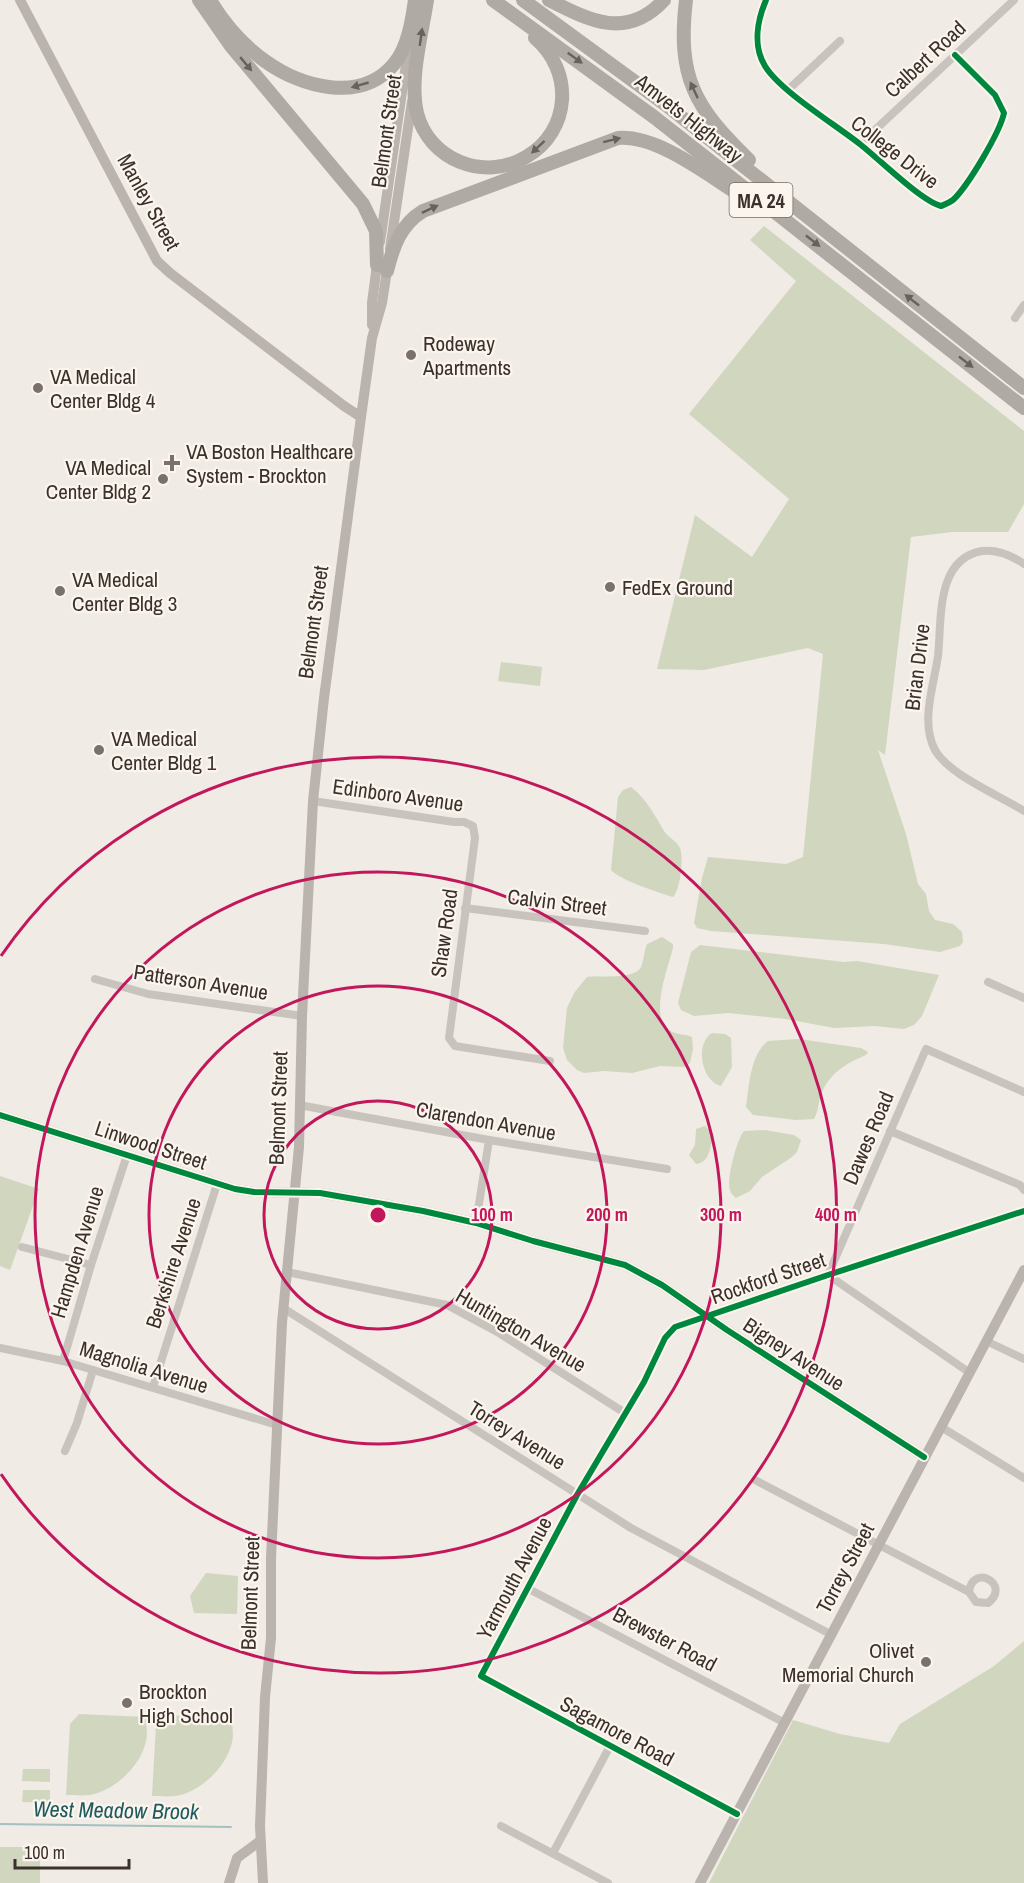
<svg xmlns="http://www.w3.org/2000/svg" width="1024" height="1883" viewBox="0 0 1024 1883" font-family="'Archivo Narrow',sans-serif">
<rect width="100%" height="100%" fill="#f0ebe5"/>
<g fill="#d1d6bf">
<path d="M764 226 1024 431V504L1008 532H952L911 537 885 755 878 750 906 834 918 884 926 894 929 911 935 920 953 924 962 932 963 942 960 946 940 952 884 944 711 931 697 928 694 923 702 878 708 857 786 864 803 857 823 654 808 648 704 670 657 669 695 515 752 557 789 499 689 414 796 281 750 240Z"/>
<path d="M501 662 542 667 540 686 498 681Z"/>
<path d="M631 787C646 798 655 816 664 831 669 839 680 842 681 852 683 863 680 890 673 897 659 893 618 879 611 870L618 797 623 790Z"/>
<path d="M662 937 673 944V948C668 968 649 1016 669 1030 675 1035 685 1034 692 1037L693 1049 690 1063 684 1067 660 1066 632 1073 604 1071 584 1073 577 1070 567 1060 563 1048 567 1008 574 993 587 977C600 975 635 980 641 967 644 960 644 951 647 944Z"/>
<path d="M700 945 844 962 857 961 939 975 922 1016 914 1025 904 1029 875 1026 834 1028 786 1019 728 1013 694 1016 681 1010 678 1003 691 952Z"/>
<path d="M712 1033 725 1034 731 1038 732 1067 721 1086C702 1082 694 1044 712 1033Z"/>
<path d="M799 1039 861 1048 868 1052 866 1055C847 1063 831 1072 822 1092 818 1100 819 1111 814 1119L796 1120 753 1115 746 1107C749 1087 750 1054 768 1041Z"/>
<path d="M705 1126 713 1134C710 1146 711 1162 696 1164L689 1155 695 1145 696 1129Z"/>
<path d="M765 1130 794 1135 801 1140 797 1152 792 1157 762 1177 750 1191 736 1198C733 1195 731 1194 730 1190 726 1180 737 1139 744 1131Z"/>
<path d="M0 1176 39 1189 10 1270 0 1266Z"/>
<path d="M206 1573 238 1576 237 1614 194 1613 190 1596Z"/>
<path d="M1024 1641V1883H709L793 1720 840 1734 889 1743 900 1724 994 1666Z"/>
<path d="M79 1714 146 1717C146 1725 148 1734 146 1741 141 1766 114 1791 90 1795 82 1796 73 1795 66 1795L70 1724Z"/>
<path d="M165 1715 232 1718C232 1726 234 1735 232 1742 227 1767 200 1792 176 1796 168 1797 159 1796 152 1796L156 1725Z"/>
<path d="M23 1769H50V1782L22 1781Z"/>
<path d="M23 1790H50V1803L22 1802Z"/>
<rect x="0" y="1847" width="40" height="36"/>
</g>
<g fill="none" stroke-linecap="round" stroke-linejoin="round">
<path stroke="#a1c2c1" stroke-width="2" d="M0 1824 231 1827"/>
<g stroke="#c9c3be" stroke-width="8">
<path d="M766 0C757 21 753 46 765 66 780 91 836 125 861 145 879 159 921 201 941 206 946 204 949 203 953 200 968 186 1000 132 1004 113L995 95 955 55"/>
<path d="M788 90 840 41"/>
<path d="M860 144 1014 0"/>
<path d="M1015 318 1024 305"/>
<path d="M1024 564C1011 555 997 549 982 551 935 559 942 621 938 656 934 685 920 722 935 750 949 775 999 795 1024 811"/>
<path d="M313 801 454 822H464L473 826 475 838 449 1038 455 1046 550 1061"/>
<path d="M465 908 645 931"/>
<path d="M95 979 148 994 302 1016"/>
<path d="M988 982 1024 998"/>
<path d="M299 1105 489 1140 667 1169"/>
<path d="M890 1131 1020 1185 1024 1190"/>
<path d="M476 1223 489 1140"/>
<path d="M22 1247 91 1265"/>
<path d="M287 1272 447 1305 499 1333 625 1413"/>
<path d="M283 1308 631 1528 832 1635"/>
<path d="M986 1341 1024 1359"/>
<path d="M0 1348 63 1361 277 1425"/>
<path d="M63 1361 91 1265 127 1155"/>
<path d="M970 1373 828 1275 926 1049 1024 1092"/>
<path d="M153 1387 217 1184"/>
<path d="M941 1427 1024 1478"/>
<path d="M65 1451 77 1423 93 1370"/>
<path d="M755 1480 969 1592 976 1602 988 1603C1012 1584 972 1563 969 1592"/>
<path d="M527 1588 785 1723"/>
<path d="M737 1814 481 1676 577 1495 644 1382 665 1338 675 1327 828 1275 1024 1211"/>
<path d="M501 1826 608 1883"/>
<path d="M553 1853 610 1746"/>
</g>
<g stroke="#bab3ae" stroke-width="10">
<path d="M20 0 157 261 170 273 344 406 361 417"/>
<path d="M380 242 409 44"/>
<path d="M390 249 412 101"/>
<path d="M372 325V303L378 257"/>
<path d="M0 1115 235 1189 254 1192 320 1193 423 1211 476 1223 533 1241 625 1265 662 1285 727 1330 924 1457"/>
<path d="M229 1883 237 1858 260 1841"/>
<path d="M263 1883 260 1826 265 1697 271 1638V1558L282 1323 299 1147 302 1016 313 801 324 698 361 417 372 338 382 303 388 264"/>
<path d="M700 1883 1024 1270"/>
</g>
<g stroke="#afaaa4" stroke-width="14">
<path d="M199 0 231 46 363 204 376 231 377 265"/>
<path d="M210 0C224 24 243 45 265 61 301 87 361 104 394 64 408 47 412 21 415 0"/>
<path d="M427 0C422 34 409 79 417 113 429 160 484 182 526 157 571 131 574 71 535 38"/>
<path d="M493 0 654 117 1024 408"/>
<path d="M523 0 665 104 1024 388"/>
<path d="M549 0C590 21 627 40 664 0"/>
<path d="M686 0C677 77 694 107 749 160"/>
<path d="M387 271C393 247 400 225 423 211L618 138C661 135 713 180 750 201"/>
</g>
<defs>
<g id="cycleway">
<path d="M766 0C757 21 753 46 765 66 780 91 836 125 861 145 879 159 921 201 941 206 946 204 949 203 953 200 968 186 1000 132 1004 113L995 95 955 55"/>
<path d="M0 1115 235 1189 254 1192 320 1193 423 1211 476 1223 533 1241 625 1265 662 1285 727 1330 924 1457"/>
<path d="M737 1814 481 1676 577 1495 644 1382 665 1338 675 1327 828 1275 1024 1211"/>
</g>
</defs>
<use href="#cycleway" stroke="#fbf5ee" stroke-width="10"/>
<use href="#cycleway" stroke="#00873e" stroke-width="6"/>
</g>
<defs><path id="oneway-solid" d="M-6-.8H1V-3.2L6.5 0L1 3.2V.8H-6Z" transform="scale(1.5)"/></defs>
<g fill="#69615b">
<use href="#oneway-solid" transform="translate(421 37) rotate(-82)"/>
<use href="#oneway-solid" transform="translate(575 58) rotate(36)"/>
<use href="#oneway-solid" transform="translate(246 64) rotate(50)"/>
<use href="#oneway-solid" transform="translate(360 85) rotate(164)"/>
<use href="#oneway-solid" transform="translate(694 90) rotate(-115)"/>
<use href="#oneway-solid" transform="translate(612 140) rotate(-14)"/>
<use href="#oneway-solid" transform="translate(538 147) rotate(137)"/>
<use href="#oneway-solid" transform="translate(430 209) rotate(-25)"/>
<use href="#oneway-solid" transform="translate(813 241) rotate(38)"/>
<use href="#oneway-solid" transform="translate(912 300) rotate(-142)"/>
<use href="#oneway-solid" transform="translate(966 362) rotate(38)"/>
</g>
<g fill="none" stroke="#c2185b" stroke-width="3">
<circle cx="378" cy="1215" r="114"/>
<circle cx="378" cy="1215" r="229"/>
<circle cx="378" cy="1215" r="343"/>
<path d="M1 956A458 458 0 1 1 1 1474"/>
</g>
<g fill="#7a716c" stroke="#fbf5ee" stroke-width="2">
<circle cx="411" cy="355" r="6"/>
<circle cx="38" cy="388" r="6"/>
<path d="M169 454h6v6h6v6h-6v6h-6v-6h-6v-6h6z"/>
<circle cx="163" cy="479" r="6"/>
<circle cx="610" cy="587" r="6"/>
<circle cx="60" cy="591" r="6"/>
<circle cx="99" cy="750" r="6"/>
<circle cx="926" cy="1662" r="6"/>
<circle cx="127" cy="1703" r="6"/>
</g>
<g text-anchor="middle" dominant-baseline="central" stroke-width="4.5" stroke-linejoin="round" paint-order="stroke">
<rect fill="#fbf5ee" stroke="#756b66" stroke-width="1.5" x="729.5" y="183" width="63" height="34" rx="4.5"/>
<g font-size="20" font-weight="bold" fill="#3b302b">
<text x="761" y="200">MA 24</text>
</g>
<g font-size="21" fill="#3b302b" stroke="#fbf5ee">
<text transform="translate(925 59) rotate(-43)">Calbert Road</text>
<text transform="translate(689 118) rotate(38)">Amvets Highway</text>
<text transform="translate(386 131) rotate(-82)">Belmont Street</text>
<text transform="translate(895 152) rotate(38)">College Drive</text>
<text transform="translate(149 202) rotate(61)">Manley Street</text>
<text transform="translate(313 622) rotate(-82)">Belmont Street</text>
<text transform="translate(917 667) rotate(-83)">Brian Drive</text>
<text transform="translate(398 795) rotate(8)">Edinboro Avenue</text>
<text transform="translate(557 902) rotate(7)">Calvin Street</text>
<text transform="translate(444 933) rotate(-82)">Shaw Road</text>
<text transform="translate(201 982) rotate(9)">Patterson Avenue</text>
<text transform="translate(278 1108) rotate(-88)">Belmont Street</text>
<text transform="translate(486 1121) rotate(10)">Clarendon Avenue</text>
<text transform="translate(868 1138) rotate(-67)">Dawes Road</text>
<text transform="translate(151 1145) rotate(18)">Linwood Street</text>
<text transform="translate(77 1252) rotate(-73)">Hampden Avenue</text>
<text transform="translate(173 1263) rotate(-72)">Berkshire Avenue</text>
<text transform="translate(768 1278) rotate(-19)">Rockford Street</text>
<text transform="translate(521 1330) rotate(30)">Huntington Avenue</text>
<text transform="translate(794 1354) rotate(33)">Bigney Avenue</text>
<text transform="translate(144 1367) rotate(17)">Magnolia Avenue</text>
<text transform="translate(517 1435) rotate(32)">Torrey Avenue</text>
<text transform="translate(845 1568) rotate(-62)">Torrey Street</text>
<text transform="translate(514 1578) rotate(-62)">Yarmouth Avenue</text>
<text transform="translate(250 1593) rotate(-88)">Belmont Street</text>
<text transform="translate(665 1639) rotate(28)">Brewster Road</text>
<text transform="translate(617 1731) rotate(28)">Sagamore Road</text>
</g>
<g font-size="21" fill="#3b302b" stroke="#fbf5ee" text-anchor="start">
<text x="423" y="343">Rodeway<tspan x="423" dy="24">Apartments</tspan></text>
<text x="50" y="376">VA Medical<tspan x="50" dy="24">Center Bldg 4</tspan></text>
<text x="186" y="451">VA Boston Healthcare<tspan x="186" dy="24">System - Brockton</tspan></text>
<text x="151" y="467" text-anchor="end">VA Medical<tspan x="151" dy="24">Center Bldg 2</tspan></text>
<text x="72" y="579">VA Medical<tspan x="72" dy="24">Center Bldg 3</tspan></text>
<text x="622" y="587">FedEx Ground</text>
<text x="111" y="738">VA Medical<tspan x="111" dy="24">Center Bldg 1</tspan></text>
<text x="914" y="1650" text-anchor="end">Olivet<tspan x="914" dy="24">Memorial Church</tspan></text>
<text x="139" y="1691">Brockton<tspan x="139" dy="24">High School</tspan></text>
</g>
<g font-size="22" font-style="italic" fill="#1f5a5e" stroke="#fbf5ee">
<text transform="translate(116 1810) rotate(1)">West Meadow Brook</text>
</g>
</g>
<circle cx="378" cy="1215" r="9" fill="#c2185b" stroke="#fbf5ee" stroke-width="3"/>
<g font-size="18" text-anchor="middle" font-weight="bold" fill="#c2185b" stroke="#fbf5ee" stroke-width="4.5" stroke-linejoin="round" paint-order="stroke">
<text x="492" y="1221">100 m</text>
<text x="607" y="1221">200 m</text>
<text x="721" y="1221">300 m</text>
<text x="836" y="1221">400 m</text>
</g>
<path d="M15 1859v9h114v-9" fill="none" stroke="#3b302b" stroke-width="3"/>
<text x="24" y="1859" font-size="18" fill="#3b302b" stroke="#fbf5ee" stroke-width="4.5" paint-order="stroke">100 m</text>
</svg>
